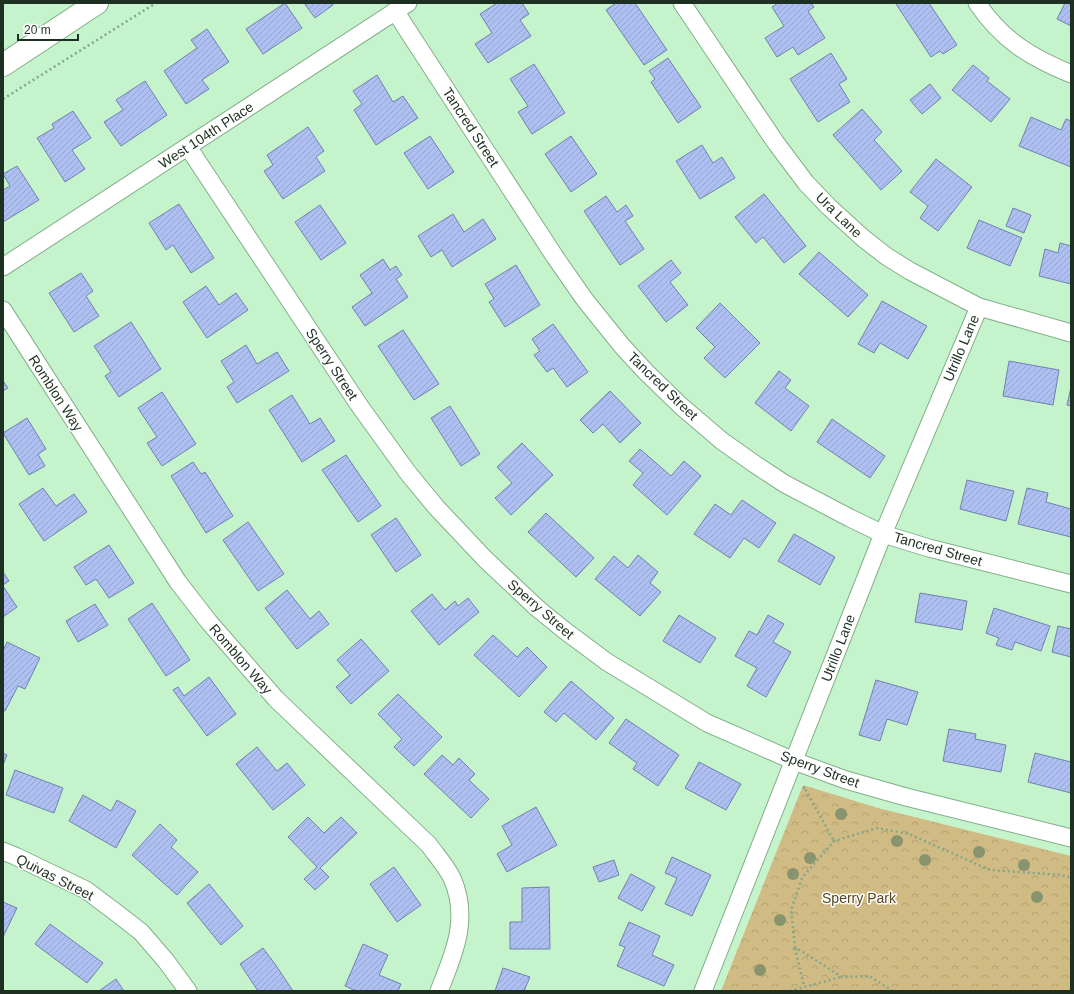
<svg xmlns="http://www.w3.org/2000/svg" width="1074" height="994" viewBox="0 0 1074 994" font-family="Helvetica,sans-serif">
<defs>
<pattern id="park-crowns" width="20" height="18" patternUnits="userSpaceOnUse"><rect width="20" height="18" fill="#d1bb84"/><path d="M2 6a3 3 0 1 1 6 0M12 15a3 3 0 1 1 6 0" fill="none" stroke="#b3a172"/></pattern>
<pattern id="building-hatch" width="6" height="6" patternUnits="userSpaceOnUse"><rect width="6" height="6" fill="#aec0f2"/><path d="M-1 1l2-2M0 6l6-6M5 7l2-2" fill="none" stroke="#95a5cf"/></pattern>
</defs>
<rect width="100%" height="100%" fill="#c5f4cc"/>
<path fill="url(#park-crowns)" d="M803 785 878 808 1071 856V991H721Z"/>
<g fill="url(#building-hatch)" stroke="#7081af">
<path d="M285 3 302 28 263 54 246 29Z"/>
<path d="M304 3H332L333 5 315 18Z"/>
<path d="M497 3H522L529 14 520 20 531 36 488 63 475 44 492 33 480 14Z"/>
<path d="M616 3H635L667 50 644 65 606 10Z"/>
<path d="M778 3H811L814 7 808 11 825 38 798 55 793 47 777 57 765 38 784 26 772 7Z"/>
<path d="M897 3H929L957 45 943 54 940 51 931 57 896 4Z"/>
<path d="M1065 3H1071V26L1057 19Z"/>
<path d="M207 29 229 62 202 80 209 89 186 104 164 71 197 48 191 40Z"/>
<path d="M831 53 847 79 839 84 850 102 818 122 790 79Z"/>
<path d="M668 58 701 107 678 123 651 82 655 79 649 71Z"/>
<path d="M534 64 565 113 532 134 518 112 528 106 510 79Z"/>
<path d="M973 65 989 78 987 81 1010 99 991 122 952 90Z"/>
<path d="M377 75 393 102 403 96 418 118 376 145 354 110 362 104 353 91Z"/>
<path d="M145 81 167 115 121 146 104 122 123 110 116 100Z"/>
<path d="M930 84 941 98 922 114 910 100Z"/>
<path d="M862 109 882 132 874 140 902 171 881 190 833 135Z"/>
<path d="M73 111 91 138 72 150 85 169 65 182 37 138 54 128 52 124Z"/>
<path d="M1031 117 1061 130 1066 119 1071 121V167L1019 146Z"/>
<path d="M308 127 324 151 316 157 325 171 283 199 264 171 273 165 267 155Z"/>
<path d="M430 136 454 172 428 189 404 153Z"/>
<path d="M571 136 597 174 571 192 545 154Z"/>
<path d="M702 145 713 163 722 157 735 178 700 199 676 161Z"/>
<path d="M936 159 972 187 938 231 920 218 928 206 910 192Z"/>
<path d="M17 166 39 200 3 222V190L10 186 3 174Z"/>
<path d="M764 194 806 246 784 263 763 237 756 243 735 217Z"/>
<path d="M606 196 617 212 626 205 633 216 625 221 644 249 620 265 584 211Z"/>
<path d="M179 204 214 258 191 273 173 245 166 250 149 223Z"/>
<path d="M320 205 346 243 321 260 295 222Z"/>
<path d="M1013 208 1031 215 1024 233 1006 226Z"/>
<path d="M453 214 464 232 483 219 496 239 452 267 442 250 431 257 418 236Z"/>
<path d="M979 220 1022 238 1010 266 967 248Z"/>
<path d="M1060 243 1071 246V284L1039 276 1045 249 1058 253Z"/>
<path d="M819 252 868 295 848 317 799 274Z"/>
<path d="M383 259 390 270 396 266 402 275 396 279 408 297 365 326 352 307 372 293 360 275Z"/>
<path d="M671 260 681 273 670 282 688 305 666 322 638 286Z"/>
<path d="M516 265 540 305 505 327 489 302 494 299 485 284Z"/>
<path d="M81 273 93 291 86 296 99 316 74 332 49 293Z"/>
<path d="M206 286 219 305 236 293 248 310 207 338 183 302Z"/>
<path d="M882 301 927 326 908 359 880 343 874 353 858 344Z"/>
<path d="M720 303 760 343 725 378 704 358 715 347 696 328Z"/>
<path d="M131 322 161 369 119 397 105 376 111 372 94 346Z"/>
<path d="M553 324 588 372 567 387 553 368 547 372 534 355 540 351 532 339Z"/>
<path d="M403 330 439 384 414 400 378 346Z"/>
<path d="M246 345 257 364 277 352 289 371 237 403 227 387 234 382 221 361Z"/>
<path d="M1009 361 1059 370 1053 405 1003 396Z"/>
<path d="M779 371 791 380 785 388 809 406 791 431 755 403Z"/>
<path d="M3 381 8 388 3 391Z"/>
<path d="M1071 387V406L1067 405Z"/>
<path d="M610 391 641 423 620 443 603 424 593 433 580 420Z"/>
<path d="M162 392 196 444 162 466 147 443 157 437 138 408Z"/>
<path d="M292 395 310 424 320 418 335 441 302 462 269 410Z"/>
<path d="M450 406 480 454 461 466 431 418Z"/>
<path d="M27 418 46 449 38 454 45 466 29 475 3 433Z"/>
<path d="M832 419 885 456 870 478 817 442Z"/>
<path d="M522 443 553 475 511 515 495 498 512 483 497 467Z"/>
<path d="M640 449 671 476 684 461 701 476 667 515 633 485 643 473 629 461Z"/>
<path d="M346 455 381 506 358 522 322 470Z"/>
<path d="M193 462 201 474 205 472 233 516 206 533 171 476Z"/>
<path d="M967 480 1014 491 1006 521 960 509Z"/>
<path d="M43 488 56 506 74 494 87 512 44 541 19 504Z"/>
<path d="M1027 488 1048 493 1046 502 1071 509V537L1018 524Z"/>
<path d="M742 500 776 523 759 548 744 538 730 558 694 534 715 504 731 515Z"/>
<path d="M546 513 594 558 576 577 528 532Z"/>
<path d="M396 518 421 555 396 572 371 535Z"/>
<path d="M248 522 284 574 258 591 223 540Z"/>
<path d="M794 534 835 557 820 585 778 561Z"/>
<path d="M109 545 134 583 109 598 96 579 86 585 74 567Z"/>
<path d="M638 555 658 572 650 583 661 592 640 616 595 579 614 556 628 568Z"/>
<path d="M3 572 9 581 3 585Z"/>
<path d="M3 586 17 607 3 617Z"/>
<path d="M287 590 310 619 319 611 329 624 297 649 265 608Z"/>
<path d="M920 593 967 601 962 630 915 622Z"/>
<path d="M432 594 445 610 455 601 458 606 468 598 479 612 439 645 411 611Z"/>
<path d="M152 603 190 660 166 676 128 619Z"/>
<path d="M95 604 108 625 78 642 66 621Z"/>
<path d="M994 608 1050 626 1041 651 1015 642 1012 650 996 645 999 638 986 633Z"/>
<path d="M679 615 716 638 700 663 663 641Z"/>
<path d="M768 615 784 624 773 642 791 652 766 697 747 686 757 668 735 656 749 631 757 635Z"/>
<path d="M1058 626 1071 629V657L1052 652Z"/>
<path d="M493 635 517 657 527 647 547 667 519 697 474 655Z"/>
<path d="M361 639 389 671 351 704 336 687 350 675 337 660Z"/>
<path d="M7 642 40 658 25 689 18 686 5 711 3 710V651Z"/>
<path d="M209 677 236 714 207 736 173 690 178 687 184 696Z"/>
<path d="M876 680 918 692 907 725 887 719 880 741 859 735Z"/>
<path d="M571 681 614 718 596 740 564 713 556 722 544 712Z"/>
<path d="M398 694 442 737 414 766 394 747 402 739 378 714Z"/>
<path d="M626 719 679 755 658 786 633 769 637 763 609 743Z"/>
<path d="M949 729 976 734 975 739 1006 745 1001 772 943 761Z"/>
<path d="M257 747 277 771 287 763 305 785 273 810 236 764Z"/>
<path d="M3 753 7 755 3 765Z"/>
<path d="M1035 753 1071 762V793L1028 782Z"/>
<path d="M442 755 453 765 459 758 475 774 469 780 489 799 471 818 424 774Z"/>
<path d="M699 762 741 784 726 810 685 788Z"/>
<path d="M15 770 63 788 54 813 6 795Z"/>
<path d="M83 795 111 811 117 800 136 811 116 848 69 821Z"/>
<path d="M536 807 557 845 507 872 497 854 512 845 502 826Z"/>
<path d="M308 817 324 833 341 817 357 833 320 868 329 877 315 890 304 879 317 867 288 837Z"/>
<path d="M160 824 177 840 171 847 198 872 177 895 132 855Z"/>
<path d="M672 857 711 875 692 916 665 904 677 878 665 873Z"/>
<path d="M614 860 619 875 599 882 593 867Z"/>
<path d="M394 867 421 905 397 922 370 884Z"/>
<path d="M631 874 655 887 642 911 618 898Z"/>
<path d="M209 884 243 926 221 945 187 903Z"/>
<path d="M549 887 550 949H510V922H522V888Z"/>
<path d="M3 902 17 908 3 937Z"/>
<path d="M629 922 660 936 652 955 674 965 664 986 617 966 625 947 619 945Z"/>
<path d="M50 924 103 963 87 983 35 944Z"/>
<path d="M363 944 388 955 379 975 401 984 398 991H356L345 986Z"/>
<path d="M263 948 275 964 293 991H258L240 964Z"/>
<path d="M503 968 530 977 524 991H495Z"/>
<path d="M116 979 124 991H99Z"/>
</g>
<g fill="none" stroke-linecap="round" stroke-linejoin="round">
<defs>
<g id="minor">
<path d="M682 3 776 143 806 183 829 207 863 238 886 256 910 271 979 307 1071 333"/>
<path d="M977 3C1002 40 1030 57 1071 74"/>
<path d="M395 11 555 257 585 300 622 346 646 372 681 406 722 441 756 465 785 484 850 518 883 534 929 548 1071 584"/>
<path d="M188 147 359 405 408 473 436 507 485 559 537 608 564 630 607 662 707 723 794 761 846 780 906 797 1071 838"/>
<path d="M3 267 408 3"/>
<path d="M3 310 178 582 209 622 276 699 429 845C437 856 446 866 452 878 470 918 454 954 439 991"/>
<path d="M3 851 15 856 86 890 114 911 141 932 166 961 188 991"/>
<path d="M703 991 883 534 979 307"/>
</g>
<path id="primary" d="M3 65 97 3"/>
</defs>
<use href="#minor" stroke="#82af89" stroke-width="19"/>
<use href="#primary" stroke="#82af89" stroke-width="24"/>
<g stroke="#83a688" stroke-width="2.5" stroke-dasharray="2 3" stroke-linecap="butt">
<path d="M3 99 156 3"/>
<path d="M804 789V787L834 841"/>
<path d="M795 948 804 986"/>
<path d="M790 991 841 977"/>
<path d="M893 991 869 976 842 977 795 947 791 910 802 878 834 841 877 828 909 834 990 870 1062 875 1071 878"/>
</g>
<use href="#minor" stroke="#fff" stroke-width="17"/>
<use href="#primary" stroke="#fff" stroke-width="22"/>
</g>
<g fill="#87946d">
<circle cx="841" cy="814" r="6"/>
<circle cx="897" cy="841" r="6"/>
<circle cx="979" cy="852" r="6"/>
<circle cx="810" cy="858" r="6"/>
<circle cx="925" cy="860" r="6"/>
<circle cx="1024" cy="865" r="6"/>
<circle cx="793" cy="874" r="6"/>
<circle cx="1037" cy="897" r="6"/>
<circle cx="780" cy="920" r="6"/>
<circle cx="760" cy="970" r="6"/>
</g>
<g text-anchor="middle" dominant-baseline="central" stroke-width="3" stroke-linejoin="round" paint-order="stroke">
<g font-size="14" fill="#1e3021" stroke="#fff">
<text transform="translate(471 127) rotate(57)">Tancred Street</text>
<text transform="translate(206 135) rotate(-33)">West 104th Place</text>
<text transform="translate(839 215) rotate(44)">Ura Lane</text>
<text transform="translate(961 348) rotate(-67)">Utrillo Lane</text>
<text transform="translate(332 364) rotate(57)">Sperry Street</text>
<text transform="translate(663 386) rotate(44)">Tancred Street</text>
<text transform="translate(56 393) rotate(57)">Romblon Way</text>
<text transform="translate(938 549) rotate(16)">Tancred Street</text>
<text transform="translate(541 609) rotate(41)">Sperry Street</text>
<text transform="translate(838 648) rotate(-69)">Utrillo Lane</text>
<text transform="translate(241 659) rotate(49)">Romblon Way</text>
<text transform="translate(820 769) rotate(20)">Sperry Street</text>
<text transform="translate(55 877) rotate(27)">Quivas Street</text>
</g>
<g font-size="14" fill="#55461f" stroke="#fff">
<text x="859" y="898">Sperry Park</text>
</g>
</g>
<rect width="1074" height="994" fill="none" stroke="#1e3021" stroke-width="8"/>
<path d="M18 34v6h60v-6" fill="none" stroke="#1e3021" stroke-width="2"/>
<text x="24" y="34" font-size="12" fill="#1e3021" stroke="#ffffff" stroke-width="3" paint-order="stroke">20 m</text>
</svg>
